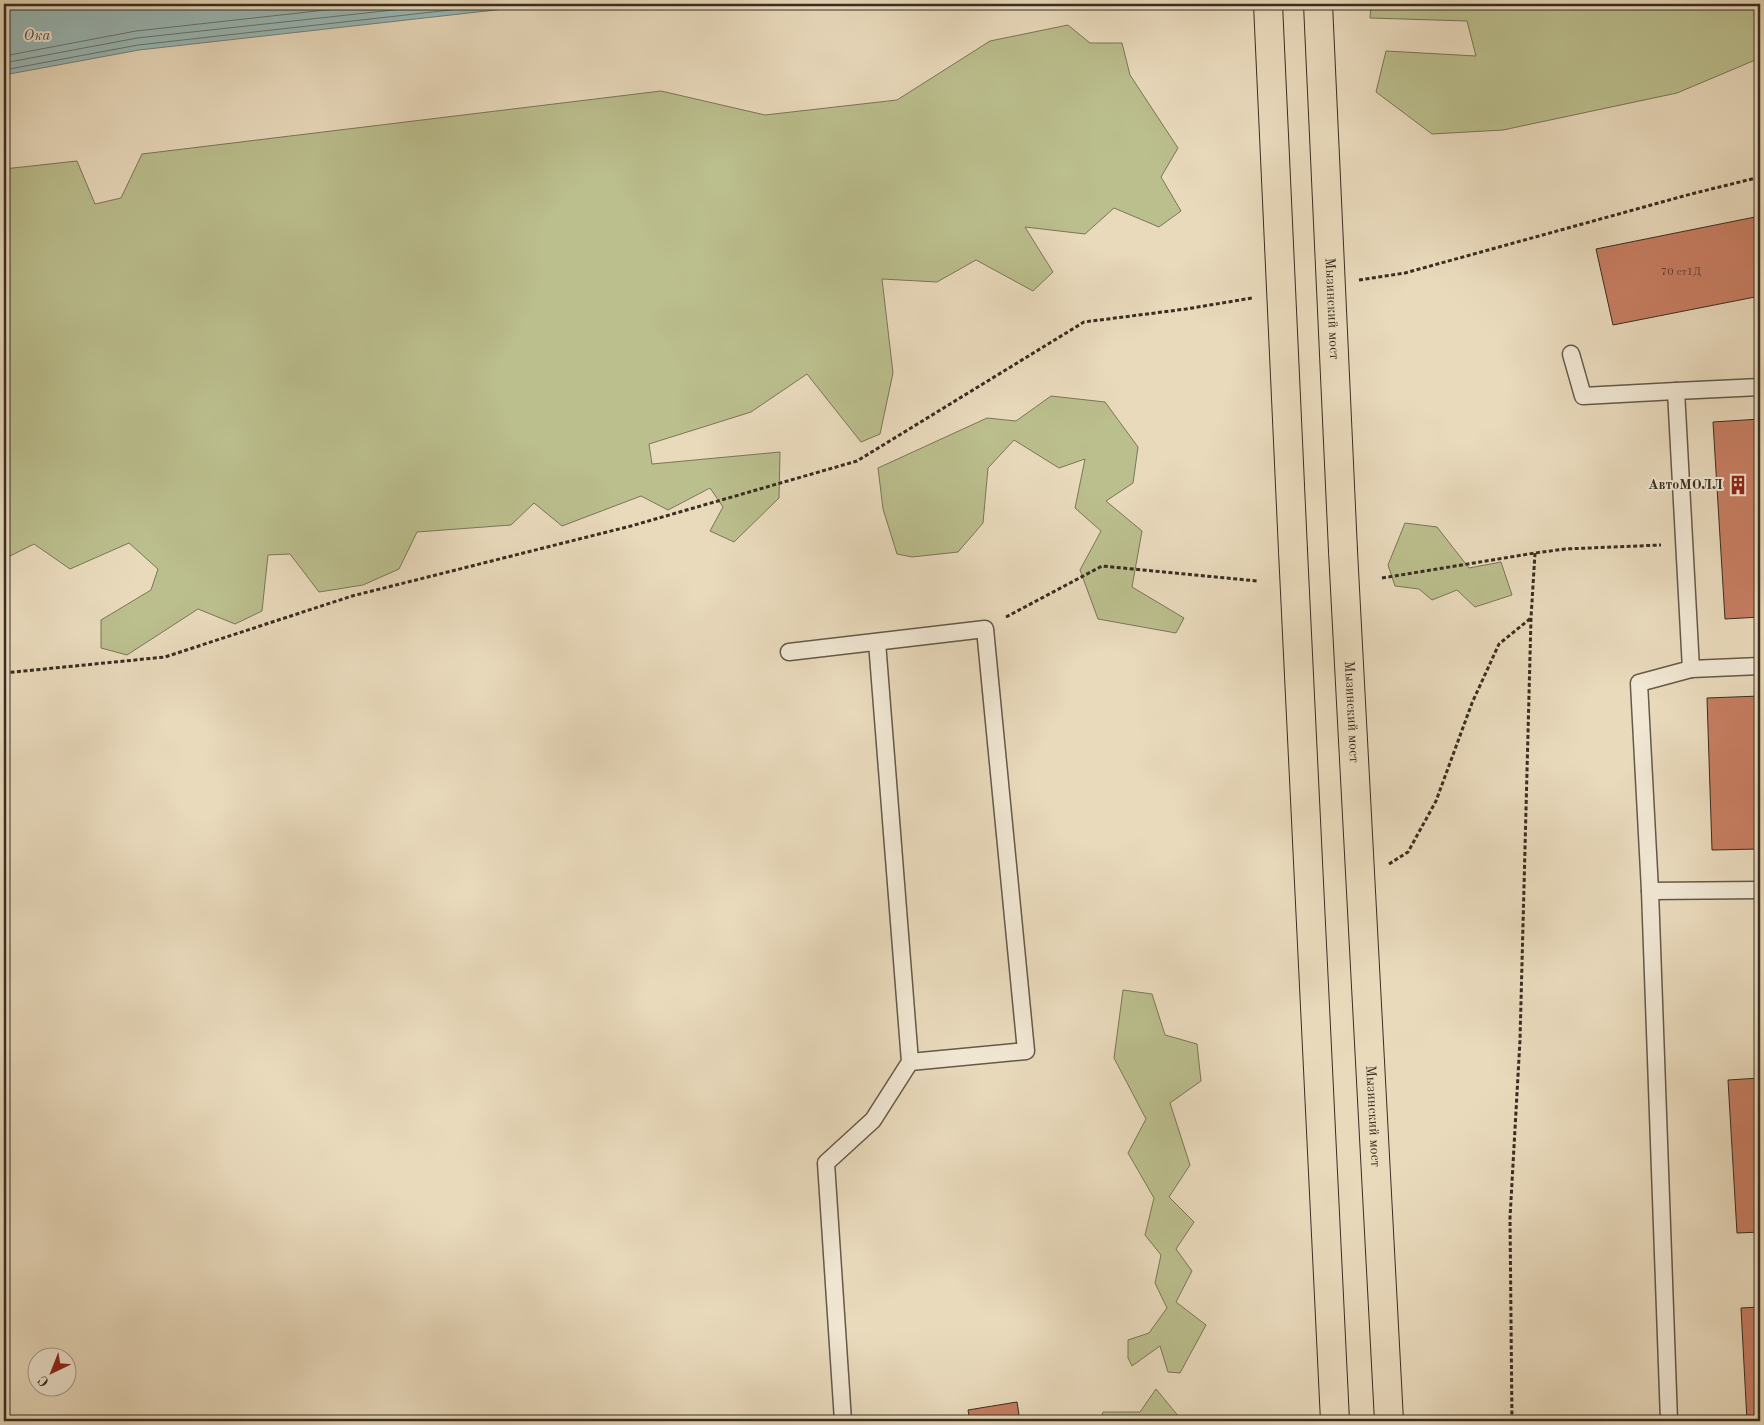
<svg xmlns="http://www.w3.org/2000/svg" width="1764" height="1425" viewBox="0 0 1764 1425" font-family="'Old Standard TT',serif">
<rect width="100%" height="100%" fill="#e9dabc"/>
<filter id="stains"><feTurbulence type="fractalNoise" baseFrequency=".004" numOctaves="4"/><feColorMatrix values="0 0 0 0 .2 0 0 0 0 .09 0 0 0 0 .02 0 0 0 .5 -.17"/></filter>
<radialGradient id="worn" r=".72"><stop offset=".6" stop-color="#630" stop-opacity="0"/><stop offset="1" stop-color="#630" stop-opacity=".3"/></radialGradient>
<g fill="#bbbe8d" stroke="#7a7657">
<path d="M1371 4H1760V58L1677 93 1503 130 1432 134 1376 92 1386 51 1476 56 1467 21 1370 18Z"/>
<path d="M1068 25 1090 43H1122L1130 75 1178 148 1161 177 1181 211 1159 227 1114 208 1085 234 1025 227 1053 272 1033 291 976 260 937 282 882 279 893 373 880 434 861 442 807 374 751 412 649 444 652 464 780 452 779 498 734 542 710 531 723 507 710 488 668 510 641 496 562 526 534 503 511 525 417 532 399 569 363 585 319 592 290 554 268 555 262 611 235 624 198 609 127 655 101 648V620L151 590 158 569 129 543 70 569 34 544 4 559V169L77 161 95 204 121 198 142 154 661 91 765 115 897 100 990 41Z"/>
<path d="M1051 396 1105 402 1138 447 1133 483 1106 501 1142 531 1132 587 1184 618 1176 633 1098 619 1080 570 1101 531 1075 508 1085 459 1059 468 1014 440 988 468 983 523 958 552 912 557 897 554 883 509 878 468 987 418 1016 421Z"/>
<path d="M1405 523 1437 527 1469 568 1501 562 1512 595 1475 607 1457 590 1432 600 1419 589 1395 586 1388 565Z"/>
<path d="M1123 990 1152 994 1165 1035 1197 1044 1201 1081 1170 1103 1190 1165 1169 1197 1194 1222 1176 1249 1192 1271 1176 1302 1206 1325 1180 1373 1168 1372 1160 1346 1132 1366 1128 1358V1340L1149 1333 1167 1308 1155 1283 1161 1255 1145 1235 1154 1198 1128 1153 1146 1119 1114 1058Z"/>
<path d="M1156 1389 1179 1417 1178 1421H1100L1103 1412H1140Z"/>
</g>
<path fill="#99b9b8" stroke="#73817c" d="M4 4H549L139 50 4 75Z"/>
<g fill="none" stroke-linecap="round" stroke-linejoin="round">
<g stroke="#69746c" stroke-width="1">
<path d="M4 56 136 31 380 4"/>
<path d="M4 63 137 38 448 4"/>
<path d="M4 70 138 45 504 4"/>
</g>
</g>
<g fill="#c77e62" stroke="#392e21">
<path d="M1760 216V296L1613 325 1596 249Z"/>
<path d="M1760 419V617L1725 619 1713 422Z"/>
<path d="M1760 696V849L1712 850 1707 698Z"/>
<path d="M1760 1078V1232L1737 1233 1728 1080Z"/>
<path d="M1760 1307V1421H1747L1741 1308Z"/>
<path d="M1017 1402 1020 1421H970L968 1410Z"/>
</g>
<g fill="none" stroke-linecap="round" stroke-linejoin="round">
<defs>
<g id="lane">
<path d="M1571 354 1583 396 1676 391"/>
<path d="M789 652 985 629 1026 1051 910 1062"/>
<path d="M1691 669 1760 666"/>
<path d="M1650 891 1760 890"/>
<path d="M843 1421 826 1163 873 1120 910 1062 877 642"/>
<path d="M1669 1421 1650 891 1639 683 1691 669 1676 391 1760 387"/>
</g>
<g id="primary">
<path d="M1293 551 1335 1421"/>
<path id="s1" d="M1343 551 1389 1421"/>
</g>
</defs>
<use href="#lane" stroke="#655948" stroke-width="19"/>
<use href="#primary" stroke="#392e21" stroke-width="30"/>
<g stroke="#392e21" stroke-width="3" stroke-dasharray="4 2.5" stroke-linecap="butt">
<path d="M1359 280 1405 273 1691 194 1760 177"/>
<path d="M1382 578 1535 553 1565 549 1661 545"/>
<path d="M1006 617 1102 566 1257 581"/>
<path d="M4 673 165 657 352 596 631 526 857 461 1084 322 1186 309 1252 298"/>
<path d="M1389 864 1408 852 1436 801 1472 703 1499 644 1531 618"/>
<path d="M1512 1421 1510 1218 1520 1040 1531 618 1535 553"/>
</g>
<use href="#lane" stroke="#f1e7d3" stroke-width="16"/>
<use href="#primary" stroke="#e9dabc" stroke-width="28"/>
<defs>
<g id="primary-bridge">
<path d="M1268 4 1293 551"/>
<path id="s2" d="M1318 4 1343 551"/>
</g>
</defs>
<use href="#primary-bridge" stroke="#392e21" stroke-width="30" stroke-linecap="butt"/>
<use href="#primary-bridge" stroke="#e9dabc" stroke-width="28"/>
</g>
<defs>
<symbol id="building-bare" viewBox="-9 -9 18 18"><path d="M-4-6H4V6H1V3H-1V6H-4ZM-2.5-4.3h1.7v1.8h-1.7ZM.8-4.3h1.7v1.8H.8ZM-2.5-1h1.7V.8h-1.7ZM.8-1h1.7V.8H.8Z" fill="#8f2418" stroke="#f1e7d3" stroke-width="2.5" paint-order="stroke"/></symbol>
</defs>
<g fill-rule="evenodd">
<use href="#building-bare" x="1724" y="471" width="28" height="28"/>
</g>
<g text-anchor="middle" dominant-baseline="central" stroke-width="4" stroke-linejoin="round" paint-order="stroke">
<g font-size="11" fill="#5c4231">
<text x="1681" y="272">70 ст1Д</text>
</g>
<g font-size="14" fill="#392e21" stroke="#f1e7d3">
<text stroke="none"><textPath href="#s2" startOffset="305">Мызинский мост</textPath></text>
<text stroke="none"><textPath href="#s1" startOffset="161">Мызинский мост</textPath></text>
<text stroke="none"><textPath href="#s1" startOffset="566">Мызинский мост</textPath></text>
</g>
<g font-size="14" font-weight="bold" fill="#392e21" stroke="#f1e7d3" text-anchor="end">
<text x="1723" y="485">АвтоМОЛЛ</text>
</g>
<g font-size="15" font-style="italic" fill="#515147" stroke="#f1e7d3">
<text x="37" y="36">Ока</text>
</g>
</g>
<rect width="1764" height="1425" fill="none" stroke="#e9dabc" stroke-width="20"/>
<rect x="5" y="5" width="1754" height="1415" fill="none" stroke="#392e21" stroke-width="2.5"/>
<rect x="10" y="10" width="1744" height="1405" fill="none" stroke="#392e21"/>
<g transform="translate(52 1372) rotate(223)"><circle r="24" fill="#f1e7d3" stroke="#a79d8c"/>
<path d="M0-4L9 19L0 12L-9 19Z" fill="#8f2418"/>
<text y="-8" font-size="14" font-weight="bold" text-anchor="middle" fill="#392e21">С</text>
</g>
<rect width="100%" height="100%" filter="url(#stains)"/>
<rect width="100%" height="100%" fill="url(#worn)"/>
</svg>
